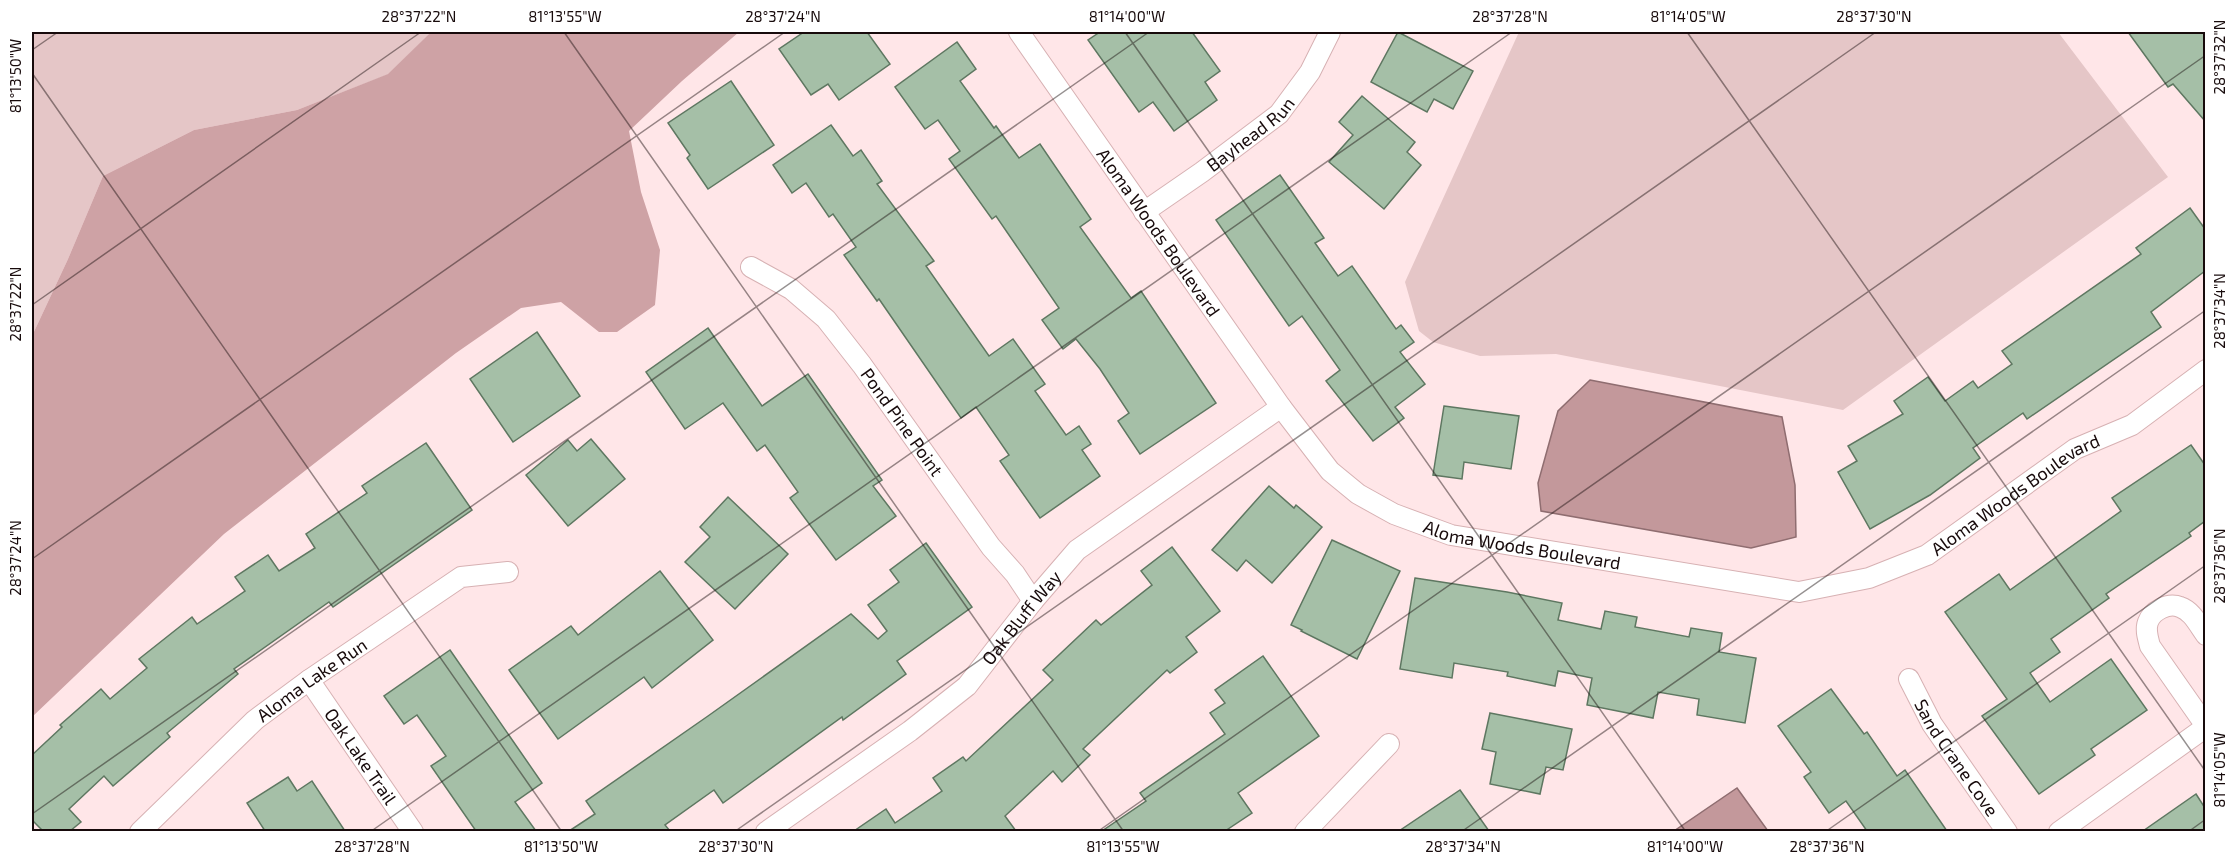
<svg xmlns="http://www.w3.org/2000/svg" width="2237" height="863" viewBox="0 0 2237 863" font-family="'Exo 2',sans-serif">
<rect width="100%" height="100%" fill="#ffe6e8"/>
<g fill="#e5c6c7">
<path d="M32 32H431L389 74 297 110 194 130 103 176 68 259 32 336Z"/>
<path d="M1519 32H2058L2168 177 1843 410 1556 354 1480 356 1433 342 1419 331 1405 282Z"/>
</g>
<path fill="#cea2a5" d="M431 32H739L682 81 629 131 641 192 660 250 655 305 617 332H599L561 302 521 308 456 353 224 534 32 717V336L68 259 103 176 194 130 297 110 388 74Z"/>
<g fill="#c3989b" stroke="#8f6d70" stroke-width="1.5">
<path d="M1590 380 1782 417 1795 485 1796 537 1751 548 1541 511 1538 483 1558 411Z"/>
<path d="M1737 788 1768 831H1674Z"/>
</g>
<g fill="#a5bfa7" stroke="#5e7761" stroke-width="1.5">
<path d="M804 32H867L890 64 839 100 828 84 811 95 779 49Z"/>
<path d="M1100 32H1192L1220 71 1205 82 1217 100 1174 131 1153 102 1139 112 1088 40Z"/>
<path d="M1398 32 1473 71 1453 109 1434 99 1427 112 1371 82Z"/>
<path d="M2128 32H2205V121L2173 84 2168 87Z"/>
<path d="M957 42 976 69 960 81 994 128 996 126 1019 158 1040 144 1091 219 1080 227 1131 298 1141 291 1216 403 1140 454 1118 421 1129 413 1100 369 1076 339 1063 349 1042 320 1059 308 996 216 992 219 949 159 960 151 938 120 925 129 895 87Z"/>
<path d="M731 81 774 145 708 189 687 158 690 155 668 123Z"/>
<path d="M1362 96 1415 142 1407 152 1421 165 1384 209 1329 162 1353 135 1339 122Z"/>
<path d="M831 125 853 156 861 150 882 181 877 184 934 261 926 266 989 356 1013 339 1045 384 1035 391 1066 435 1079 426 1091 444 1082 450 1100 476 1040 518 1000 461 1009 455 976 407 961 418 879 299 877 301 844 255 856 247 833 214 829 217 806 183 792 193 773 165Z"/>
<path d="M1280 175 1324 238 1315 243 1338 276 1352 266 1396 329 1401 325 1414 342 1400 352 1425 384 1395 407 1404 418 1373 441 1326 381 1340 370 1302 316 1289 326 1216 220Z"/>
<path d="M2190 208 2205 229V271L2151 312 2161 327 2027 419 2023 413 1973 448 1980 458 1930 495 1870 529 1838 472 1857 461 1848 446 1903 414 1894 401 1928 377 1945 401 1973 381 1978 388 2012 364 2002 351 2141 254 2136 248Z"/>
<path d="M708 328 762 406 808 374 882 480 873 486 896 516 836 560 790 498 798 492 765 445 757 451 723 403 685 429 646 372Z"/>
<path d="M537 332 580 396 513 442 470 379Z"/>
<path d="M1444 406 1519 416 1511 469 1464 462 1462 479 1433 475Z"/>
<path d="M591 439 625 479 568 526 526 475 568 440 577 451Z"/>
<path d="M426 443 472 510 333 607 329 602 234 669 238 674 167 733 170 737 113 786 104 776 69 809 81 822 70 831H43L32 820V755L62 727 60 725 101 689 110 699 147 668 139 659 192 617 197 624 245 591 235 577 268 555 279 571 315 548 306 534 367 493 362 486Z"/>
<path d="M2191 445 2205 465V521L2189 533 2191 536 2106 594 2109 598 2051 639 2060 652 2030 673 2050 702 2111 659 2147 710 2091 749 2095 755 2039 794 1982 716 2007 699 1945 612 1999 574 2010 590 2121 511 2112 498Z"/>
<path d="M1269 486 1294 508 1296 505 1322 527 1272 583 1246 560 1237 571 1212 550Z"/>
<path d="M728 497 788 554 735 609 685 562 710 537 700 527Z"/>
<path d="M1332 540 1400 571 1357 659 1301 631 1302 630 1291 625Z"/>
<path d="M926 543 972 607 897 661 906 674 843 720 842 717 723 803 714 790 665 825 670 831H569L595 814 586 801 708 716 851 614 878 639 887 631 868 605 899 582 890 570Z"/>
<path d="M1172 547 1220 611 1186 637 1197 652 1170 673 1167 670 1083 749 1090 755 1062 782 1053 771 1005 816 1016 831H854L886 809 895 823 942 791 933 778 963 757 966 761 1053 680 1043 670 1096 620 1101 625 1152 585 1141 571Z"/>
<path d="M660 571 713 640 652 688 644 677 558 739 509 670 571 626 578 635Z"/>
<path d="M1415 578 1507 592 1562 603 1558 620 1601 629 1605 611 1637 617 1635 627 1689 637 1691 628 1722 633 1719 652 1756 658 1745 723 1697 715 1699 699 1658 692 1653 718 1587 705 1592 678 1558 671 1555 686 1507 676 1508 672 1454 663 1452 678 1400 669Z"/>
<path d="M450 650 542 783 515 802 536 831H476L431 766 446 756 417 715 404 724 384 696Z"/>
<path d="M1263 656 1319 736 1238 793 1252 813 1225 831H1102L1146 801 1140 793 1225 734 1210 713 1225 703 1215 690Z"/>
<path d="M1831 689 1864 734 1867 732 1897 776 1905 770 1947 831H1867L1846 801 1829 813 1804 777 1811 772 1778 726Z"/>
<path d="M1490 713 1572 729 1563 770 1546 767 1540 794 1490 784 1496 752 1482 749Z"/>
<path d="M288 777 297 791 312 781 345 831H265L247 803Z"/>
<path d="M1460 790 1489 831H1399Z"/>
<path d="M2196 794 2205 808V831H2143Z"/>
</g>
<g fill="none" stroke-linecap="round" stroke-linejoin="round">
<defs>
<g id="street">
<path id="s1" d="M1019 32 1281 407 1330 471 1358 494 1394 514 1451 535 1799 592 1869 578 1927 555 2075 449 2132 425 2206 370"/>
<path id="s2" d="M1144 212 1202 172 1279 114 1310 72 1330 32"/>
<path id="s3" d="M751 267 791 289 826 319 862 365 991 547 1015 574 1033 601"/>
<path d="M2206 635C2198 624 2192 611 2180 607 2168 602 2152 611 2148 622 2145 630 2148 638 2150 646L2206 726"/>
<path id="s4" d="M1909 679 1932 724 2007 832"/>
<path id="s5" d="M309 680 413 832"/>
<path id="s6" d="M140 832 255 720 309 680 461 577 508 572"/>
<path id="s7" d="M766 832 910 731 967 686 1033 601 1077 550 1281 407"/>
<path d="M1305 832 1389 744"/>
<path d="M2059 832 2206 727"/>
</g>
</defs>
<use href="#street" stroke="#d7b1b3" stroke-width="22"/>
<use href="#street" stroke="#fff" stroke-width="20"/>
</g>
<path fill="none" stroke="#170a0b" stroke-width="1.5" stroke-opacity="0.45" d="M564 32 1124 832M1125 32 1686 832M1687 32 2206 772M32 50 58 32M32 73 562 832M32 305 421 32M32 559 785 32M32 814 1149 32M370 832 1512 32M734 832 1876 32M1097 832 2206 55M1461 832 2206 310M1825 832 2206 565M2188 832 2206 819"/>
<g text-anchor="middle" dominant-baseline="central" stroke-width="6" stroke-linejoin="round" paint-order="stroke">
<g font-size="18" fill="#170a0b" stroke="#fff">
<text stroke="none"><textPath href="#s2" startOffset="132">Bayhead Run</textPath></text>
<text stroke="none"><textPath href="#s1" startOffset="244">Aloma Woods Boulevard</textPath></text>
<text stroke="none"><textPath href="#s3" startOffset="220">Pond Pine Point</textPath></text>
<text stroke="none"><textPath href="#s1" startOffset="1270">Aloma Woods Boulevard</textPath></text>
<text stroke="none"><textPath href="#s1" startOffset="748">Aloma Woods Boulevard</textPath></text>
<text stroke="none"><textPath href="#s7" startOffset="336">Oak Bluff Way</textPath></text>
<text stroke="none"><textPath href="#s6" startOffset="230">Aloma Lake Run</textPath></text>
<text stroke="none"><textPath href="#s5" startOffset="92">Oak Lake Trail</textPath></text>
<text stroke="none"><textPath href="#s4" startOffset="92">Sand Crane Cove</textPath></text>
</g>
</g>
<rect width="2237" height="863" fill="none" stroke="#ffffff" stroke-width="66"/>
<rect x="33" y="33" width="2171" height="797" fill="none" stroke="#170a0b" stroke-width="2"/>
<g font-size="15" text-anchor="middle" fill="#170a0b">
<text x="419" y="22">28°37'22"N</text>
<text x="565" y="22">81°13'55"W</text>
<text x="783" y="22">28°37'24"N</text>
<text x="1127" y="22">81°14'00"W</text>
<text x="1510" y="22">28°37'28"N</text>
<text x="1688" y="22">81°14'05"W</text>
<text x="1874" y="22">28°37'30"N</text>
<text transform="translate(2220 57) rotate(-90)" y="5">28°37'32"N</text>
<text transform="translate(16 76) rotate(-90)" y="5">81°13'50"W</text>
<text transform="translate(16 304) rotate(-90)" y="5">28°37'22"N</text>
<text transform="translate(2220 311) rotate(-90)" y="5">28°37'34"N</text>
<text transform="translate(16 558) rotate(-90)" y="5">28°37'24"N</text>
<text transform="translate(2220 566) rotate(-90)" y="5">28°37'36"N</text>
<text transform="translate(2220 770) rotate(-90)" y="5">81°14'05"W</text>
<text x="372" y="852">28°37'28"N</text>
<text x="561" y="852">81°13'50"W</text>
<text x="736" y="852">28°37'30"N</text>
<text x="1123" y="852">81°13'55"W</text>
<text x="1463" y="852">28°37'34"N</text>
<text x="1685" y="852">81°14'00"W</text>
<text x="1827" y="852">28°37'36"N</text>
</g>
</svg>
